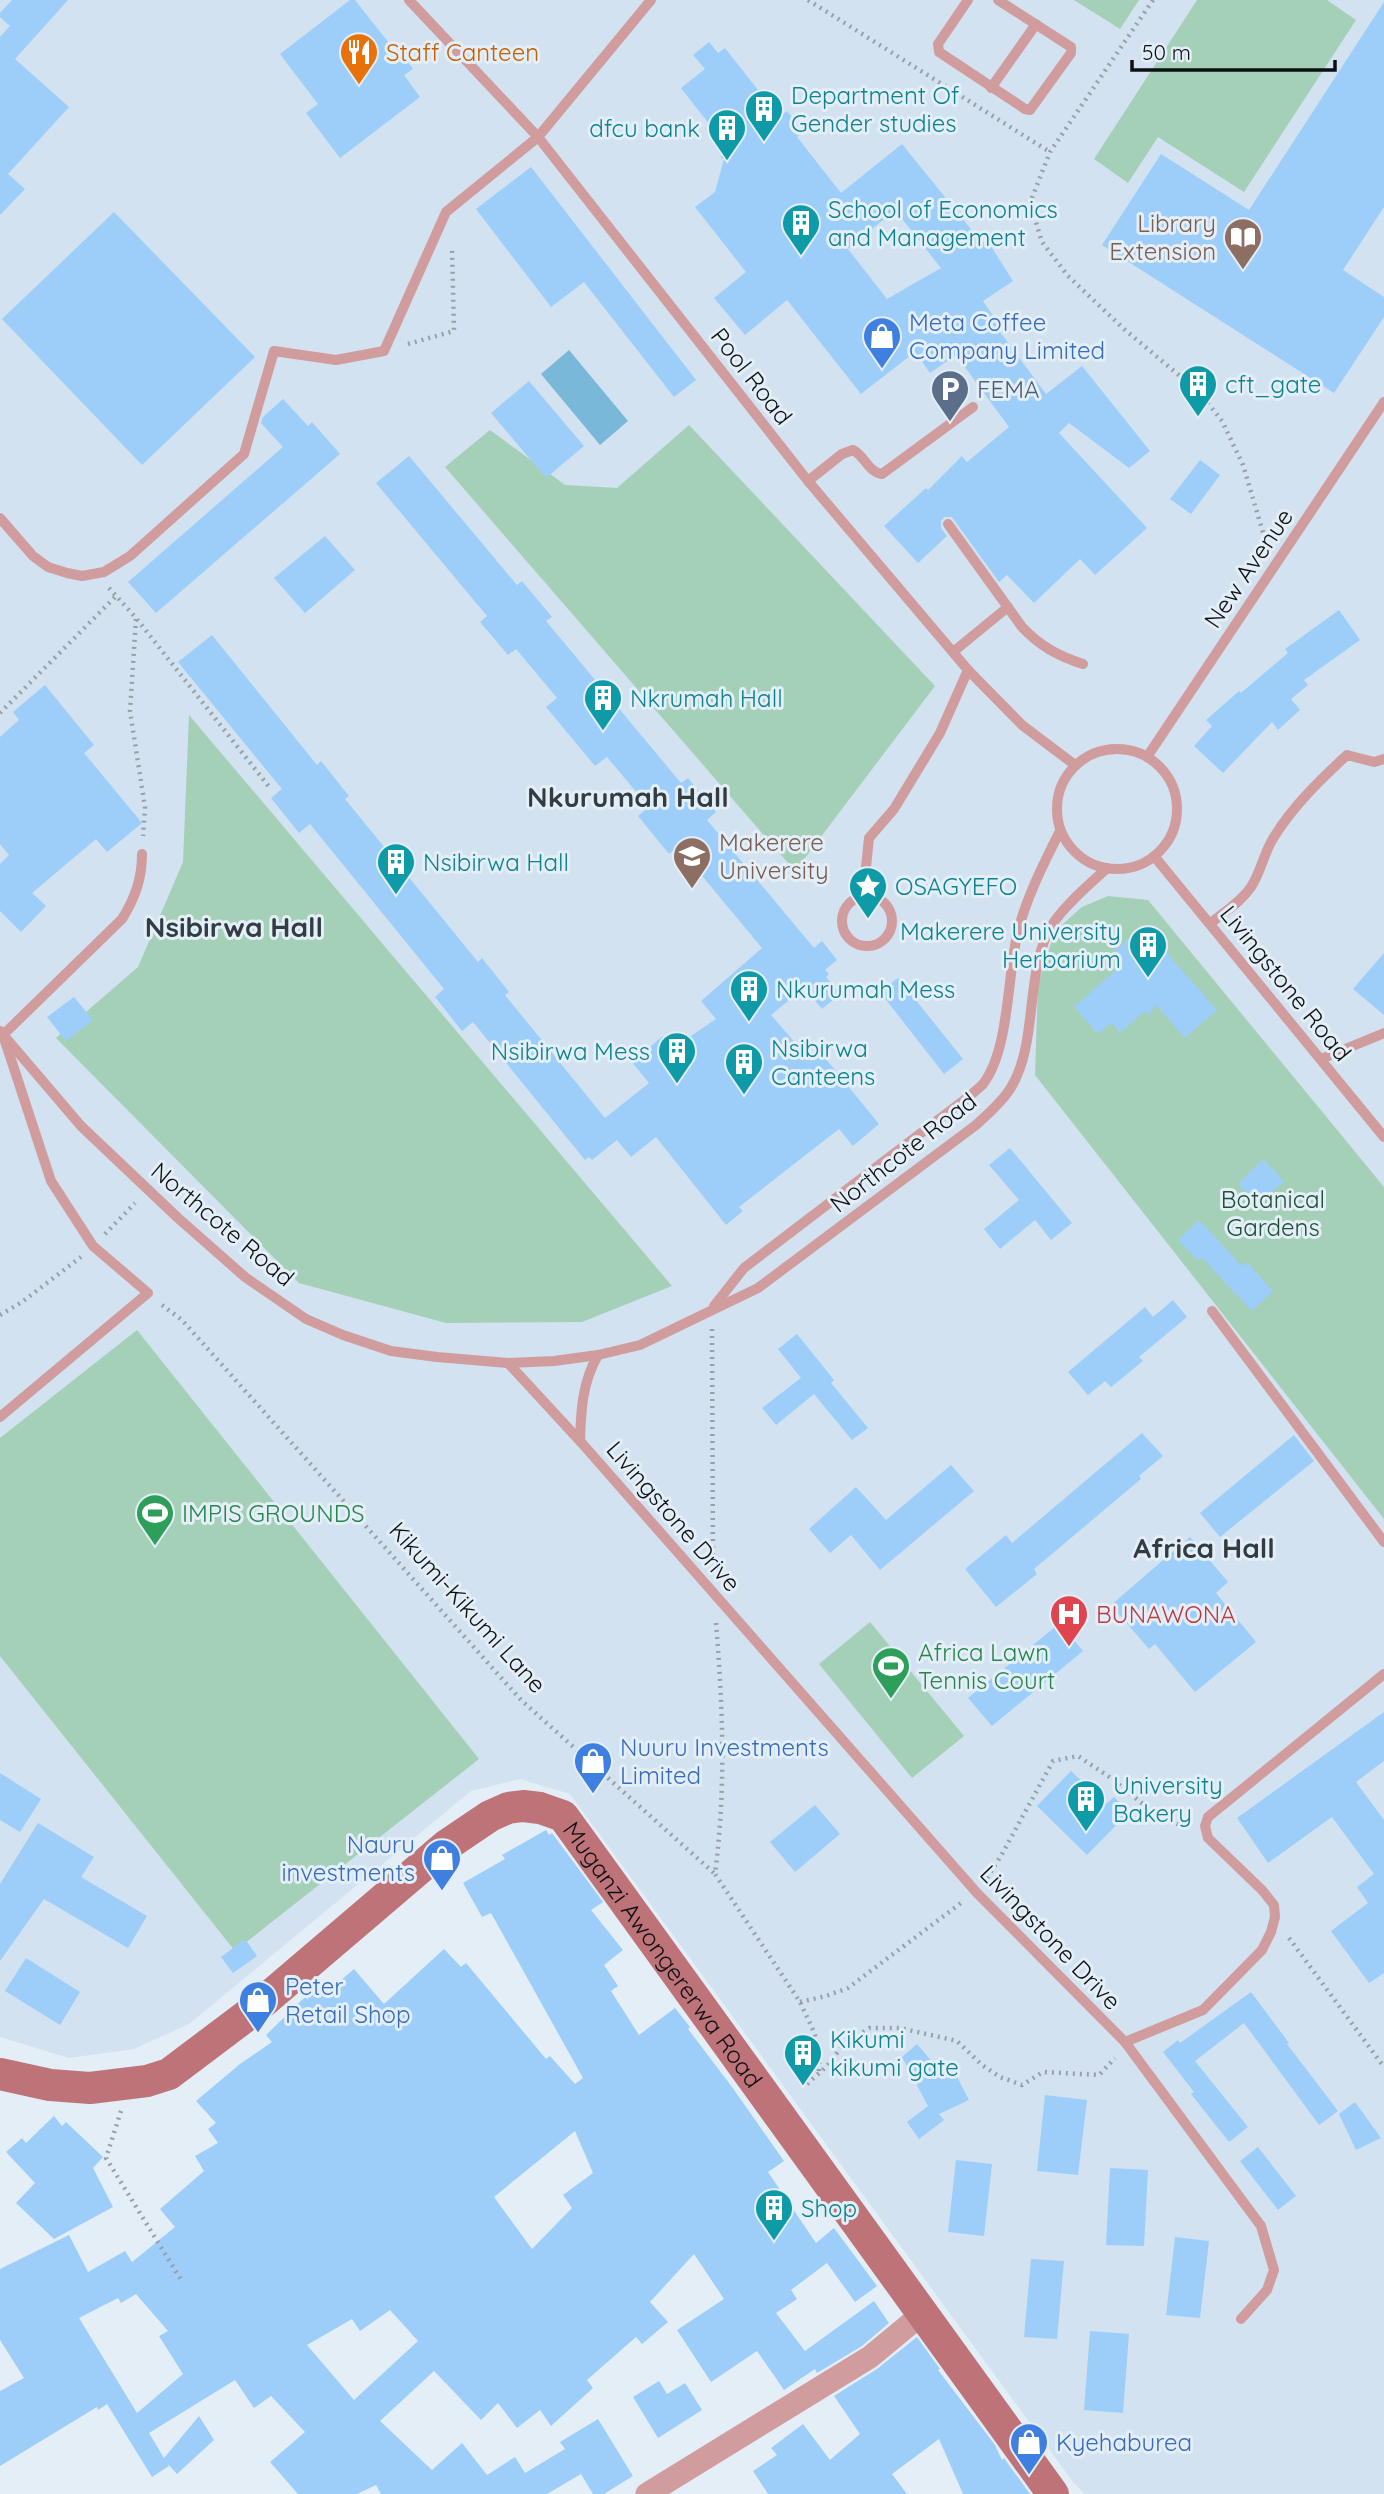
<svg xmlns="http://www.w3.org/2000/svg" width="1384" height="2494" viewBox="0 0 1384 2494" font-family="Quicksand,sans-serif">
<rect width="100%" height="100%" fill="#e4eef7"/>
<path fill="#d2e2f0" d="M0 0H1384V2494H1085L1073 2482 570 1794 520 1779 471 1791 189 2024 134 2049 69 2058 0 2037Z"/>
<g fill="#a4d0b8">
<path d="M1074 0H1139L1120 29Z"/>
<path d="M1197 0H1327L1356 20 1244 192 1158 137 1128 183 1094 159Z"/>
<path d="M689 425 935 686 795 871 445 467 490 430 565 485 617 488Z"/>
<path d="M189 715 672 1286 582 1322 446 1323 299 1283 56 1038 138 967 183 862Z"/>
<path d="M1108 896 1148 900 1384 1187V1519L1035 1075 1038 984 1055 931 1082 907Z"/>
<path d="M137 1330 479 1759 235 1951 0 1656V1438Z"/>
<path d="M870 1622 964 1736 912 1778 819 1664Z"/>
</g>
<path fill="#7ab8da" d="M569 350 628 421 600 445 541 374Z"/>
<g fill="#9dcef9" fill-rule="evenodd">
<path d="M12 0H68L15 59 69 107 8 174 25 189 0 215V37L10 26 0 17V13Z"/>
<path d="M350 0H355L396 52 399 50 413 69 404 75 420 97 340 158 306 113 318 104 280 54Z"/>
<path d="M1384 2V207L1343 270 1384 297V317L1334 393 1102 245 1161 154 1249 210Z"/>
<path d="M709 42 718 53 725 48 779 117 787 111 804 132 797 137 841 193 902 144 982 243 987 240 1013 281 983 301 1000 326 997 328 1046 394 1082 366 1150 451 1129 468 1069 423 1059 433 1147 528 1095 575 1080 559 1034 603 1007 575 999 582 952 517H944L941 521V528L947 536 918 563 884 526 926 488 928 490 962 456 967 462 1009 427 956 355 930 373 915 352 861 394 787 300 745 335 714 298 746 272 695 207 715 192 724 159 721 158 724 143 681 88 705 69 693 55ZM895 210 941 268 887 299 848 249Z"/>
<path d="M531 167 696 380 674 397 584 282 551 307 476 209Z"/>
<path d="M114 212 255 357 142 465 2 319Z"/>
<path d="M529 381 584 446 546 478 491 413Z"/>
<path d="M283 399 308 426 312 422 340 454 156 613 128 582 283 447 261 423 263 417Z"/>
<path d="M409 456 517 585 522 581 552 617 546 621 681 783 688 778 716 812 707 820 814 948 822 941 837 960 825 970 829 974 826 977 840 994 822 1009 804 988 771 1015 811 1061 821 1053 879 1124 853 1146 839 1129 739 1207 743 1211 726 1225 656 1137 631 1157 617 1140 592 1160 589 1157 585 1160 473 1022 462 1031 435 997 444 989 310 824 299 833 271 798 282 789 178 662 212 635 317 765 321 761 349 796 345 799 478 962 482 958 509 992 505 995 605 1118 649 1083 632 1062 663 1036 673 1048 716 1019 701 1001 762 948 678 847 669 854 638 816 649 807 607 757 595 766 546 707 557 698 516 649 508 655 480 622 487 616 376 483Z"/>
<path d="M1200 460 1220 475 1191 514 1170 499Z"/>
<path d="M325 536 355 570 305 613 274 578Z"/>
<path d="M1339 610 1360 640 1304 680 1308 685 1291 699 1300 710 1278 730 1272 722 1223 773 1194 746 1212 726 1206 720 1239 691 1241 693 1288 653 1285 649Z"/>
<path d="M45 685 94 745 84 753 142 823 107 852 96 839 32 893 46 906 21 932 0 911V864L9 855 0 844V737L19 720 13 712Z"/>
<path d="M1143 926 1217 1010 1185 1038 1156 1005 1149 1015 1145 1011 1120 1033 1111 1023 1098 1034 1074 1007 1123 964 1112 953Z"/>
<path d="M1384 953V1015L1353 989Z"/>
<path d="M898 978 963 1059 944 1074 880 992Z"/>
<path d="M74 997 93 1020 66 1041 47 1017Z"/>
<path d="M1010 1148 1072 1223 1051 1240 1035 1220 1000 1249 984 1229 1019 1200 989 1165Z"/>
<path d="M1263 1159 1284 1181 1259 1205 1238 1184Z"/>
<path d="M1199 1220 1242 1266 1247 1262 1273 1291 1252 1311 1202 1258 1198 1261 1178 1240Z"/>
<path d="M1173 1300 1187 1317 1139 1357 1143 1361 1111 1387 1105 1381 1088 1395 1068 1372 1145 1307 1153 1317Z"/>
<path d="M797 1334 834 1380 831 1383 868 1428 852 1440 814 1394 776 1425 762 1408 801 1378 778 1349Z"/>
<path d="M1142 1433 1163 1456 1139 1476 1141 1479 1034 1569 1037 1574 996 1607 965 1569 1006 1535 1012 1543Z"/>
<path d="M1294 1435 1314 1461 1220 1537 1200 1513Z"/>
<path d="M951 1465 974 1491 880 1570 851 1535 830 1553 809 1529 856 1487 886 1520Z"/>
<path d="M1190 1537 1228 1582 1216 1593 1256 1642 1195 1692 1155 1644 1149 1649 1111 1605Z"/>
<path d="M1060 1623 1083 1651 992 1726 968 1698Z"/>
<path d="M1384 1712V1761L1356 1782 1384 1820V1973L1369 1983 1331 1931 1368 1903 1357 1887 1374 1874 1332 1817 1268 1863 1237 1818Z"/>
<path d="M1071 1771 1106 1804 1114 1797 1129 1812 1087 1855 1037 1806Z"/>
<path d="M0 1773 41 1799 20 1832 0 1820Z"/>
<path d="M815 1805 840 1834 795 1872 770 1842Z"/>
<path d="M38 1823 94 1857 81 1877 147 1916 128 1948 44 1899 0 1961V1884Z"/>
<path d="M546 1830 549 1835 552 1833 603 1902 591 1910 623 1950 604 1965 618 1986 611 1991 639 2035 675 2008 690 2027 688 2029 732 2087 784 2161 768 2172 816 2243 834 2228 877 2286 855 2302 827 2263 791 2290 797 2299 776 2313 805 2351 874 2301 889 2323 862 2346 817 2373 815 2369 784 2390 757 2351 711 2382 677 2330 724 2299 694 2254 650 2302 668 2322 642 2344 636 2337 587 2380 593 2388 551 2426 540 2410 517 2428 498 2403 481 2420 434 2371 380 2421 432 2470 462 2443 487 2475 515 2457 525 2473 565 2449 560 2442 598 2419 633 2476 604 2494H593L581 2474 547 2494H381L376 2485 357 2494H298L270 2462 305 2432 271 2396 254 2408 235 2380 149 2433 164 2458 199 2416 214 2440 177 2474 167 2463 169 2466 152 2477 107 2404 98 2410 97 2407 0 2466V2391L24 2378 0 2340V2269L69 2235 88 2272 125 2251 132 2262 175 2227 160 2209 204 2171 195 2156 218 2143 208 2129 216 2123 196 2101 240 2064 272 2042 266 2035 305 1997 307 1999 319 1990 324 1995 354 1969 384 2004 444 1949 461 1967 466 1963 546 2059 550 2056 575 2084 583 2078 491 1913 482 1917 463 1883 505 1859 502 1855ZM575 2131 593 2173 563 2195 572 2208 532 2249 494 2197ZM136 2294 168 2331 159 2336 183 2374 137 2413 79 2318 118 2298 121 2303ZM390 2310 418 2341 354 2400 307 2345 352 2319 360 2331Z"/>
<path d="M245 1939 257 1956 233 1973 221 1957Z"/>
<path d="M26 1958 80 1992 60 2025 5 1991Z"/>
<path d="M1251 1992 1289 2043 1287 2044 1338 2111 1319 2125 1244 2023 1195 2061 1248 2127 1229 2142 1191 2094 1194 2092 1163 2052 1178 2040 1180 2043Z"/>
<path d="M917 2044 944 2076 954 2071 969 2100 939 2114 944 2120 919 2139 907 2122 928 2106 902 2057Z"/>
<path d="M1045 2095 1087 2100 1078 2175 1037 2171Z"/>
<path d="M1355 2102 1381 2138 1356 2150 1339 2114Z"/>
<path d="M54 2116 62 2126 66 2122 103 2157 93 2168 113 2207 54 2239 16 2203 35 2183 6 2152 22 2138 26 2143Z"/>
<path d="M1258 2147 1296 2196 1278 2210 1240 2161Z"/>
<path d="M956 2160 992 2164 984 2236 948 2232Z"/>
<path d="M1110 2168 1148 2170 1144 2246 1106 2245Z"/>
<path d="M1175 2237 1209 2241 1200 2318 1166 2315Z"/>
<path d="M1031 2259 1064 2261 1057 2339 1024 2337Z"/>
<path d="M1090 2331 1129 2334 1123 2413 1084 2410Z"/>
<path d="M917 2337 940 2369 938 2370 995 2445 1002 2460 1004 2458 1030 2494H963L939 2439 892 2474 907 2494H768L753 2471 777 2455 771 2448 803 2424 830 2460 860 2434 834 2396 877 2369Z"/>
<path d="M659 2381 667 2394 685 2383 702 2410 658 2438 633 2397Z"/>
</g>
<g fill="none" stroke-linecap="round" stroke-linejoin="round">
<g stroke="#99a0a7" stroke-width="4.5" stroke-dasharray="2 5" stroke-linecap="butt">
<path d="M808 0 1050 152"/>
<path d="M1153 0 1050 152 1030 203 1042 242 1068 276 1124 329 1200 393 1222 421 1243 465 1267 546"/>
<path d="M408 344 454 331 452 247"/>
<path d="M109 588 136 618 270 788"/>
<path d="M136 619 130 711 145 807 143 836"/>
<path d="M0 713 117 595"/>
<path d="M105 1234 135 1203"/>
<path d="M162 1305 182 1320 521 1700 715 1874"/>
<path d="M0 1315 22 1302 81 1257"/>
<path d="M712 1329 713 1566"/>
<path d="M716 1623C723 1707 726 1790 715 1874L800 2002 814 2032 819 2051V2072"/>
<path d="M987 1878 1002 1854 1053 1761 1078 1756 1108 1776 1153 1812 1188 1829"/>
<path d="M1289 1938 1384 2067"/>
<path d="M800 2002 826 1996 848 1988 961 1903"/>
<path d="M807 2084 827 2066 844 2044 870 2028H900L957 2041 982 2065 1000 2077 1022 2085 1043 2072 1099 2075 1115 2058"/>
<path d="M121 2111 106 2158 183 2283"/>
</g>
<g stroke="#d09c9e" stroke-width="10">
<path d="M409 0 538 137 808 481 968 670 1022 725 1075 765"/>
<path d="M968 0 938 44 939 52 1025 109 1030 110 1071 53V47L998 0"/>
<path d="M991 88 1036 24"/>
<path d="M808 481 842 454 853 450C865 456 868 472 882 474L973 407"/>
<path d="M0 518 33 556 48 567 67 573 82 576 104 572 130 556 244 454 274 351 336 360 384 351 446 212 538 137 651 0"/>
<path d="M948 524 1022 627C1040 646 1058 656 1083 664"/>
<path d="M953 652 1008 607"/>
<circle cx="1117" cy="809" r="60"/>
<path d="M1147 757 1384 402"/>
<path d="M1154 856 1384 1137"/>
<circle cx="867" cy="921" r="25"/>
<path d="M863 896 869 838 894 809 940 733 968 670"/>
<path d="M1211 923C1224 912 1241 902 1251 887 1261 872 1264 852 1274 837 1293 806 1320 780 1347 755L1374 762 1384 759"/>
<path d="M0 1031 81 1126 178 1218 245 1277 306 1319 343 1335 391 1351 437 1357 508 1363 554 1361 598 1355 640 1345 758 1288 976 1125C988 1114 1001 1103 1010 1089 1040 1042 1023 968 1054 922 1068 902 1089 885 1107 868"/>
<path d="M1321 1059 1384 1033"/>
<path d="M714 1306 744 1268 967 1098C972 1094 978 1089 983 1084 1010 1049 1007 974 1018 931 1027 896 1044 863 1060 831"/>
<path d="M1212 1311 1384 1542"/>
<path d="M508 1363 580 1441 977 1893 1125 2042 1261 2226 1274 2270 1267 2290 1241 2319"/>
<path d="M0 1417 148 1293 93 1246 51 1181 3 1035 122 919C135 898 142 879 142 854"/>
<path d="M580 1441C581 1410 582 1383 598 1355"/>
<path d="M1125 2042 1203 2010 1262 1950 1271 1932 1275 1917 1274 1905 1262 1890 1208 1838 1205 1826 1208 1817 1384 1674"/>
</g>
<path stroke="#d09c9e" stroke-width="23" d="M647 2494 870 2357 922 2314"/>
<path stroke="#be7379" stroke-width="32" id="s1" d="M0 2074 50 2085 90 2088 147 2081 169 2074 250 2013 447 1845 490 1816 508 1808 523 1806 540 1808 563 1816 1053 2494"/>
</g>
<defs>
<symbol id="restaurant-pin" viewBox="-11 -11 22 30"><path d="M0 17L-7.5 6A9.5 9.5 0 1 1 7.5 6Z" fill="#e8710a" stroke="#e4eef7"/><path d="M-5-6h1v4h1v-4h1v4h1v-4h1v5L-1.5 .5V6h-2V.5L-5-1ZM5-6V6H3V1.5H1.5Q1.5-4 5-6Z" fill="#fff"/></symbol>
<symbol id="building-pin" viewBox="-11 -11 22 30"><path d="M0 17L-7.5 6A9.5 9.5 0 1 1 7.5 6Z" fill="#0f9aa8" stroke="#e4eef7"/><path d="M-4-6H4V6H1V3H-1V6H-4ZM-2.5-4.3h1.7v1.8h-1.7ZM.8-4.3h1.7v1.8H.8ZM-2.5-1h1.7V.8h-1.7ZM.8-1h1.7V.8H.8Z" fill="#fff"/></symbol>
<symbol id="library-pin" viewBox="-11 -11 22 30"><path d="M0 17L-7.5 6A9.5 9.5 0 1 1 7.5 6Z" fill="#8d6e63" stroke="#e4eef7"/><path d="M-6-4Q-3-5.5-.7-3.5V5Q-3 3-6 4ZM6-4Q3-5.5 .7-3.5V5Q3 3 6 4Z" fill="#fff"/></symbol>
<symbol id="shop-pin" viewBox="-11 -11 22 30"><path d="M0 17L-7.5 6A9.5 9.5 0 1 1 7.5 6Z" fill="#3f7fe0" stroke="#e4eef7"/><path d="M-5-2.5h2.3a2.7 3.5 0 0 1 5.4 0H5L5.5 6h-11ZM-1.5-2.5h3a1.5 2.3 0 0 0-3 0Z" fill="#fff"/></symbol>
<symbol id="parking-pin" viewBox="-11 -11 22 30"><path d="M0 17L-7.5 6A9.5 9.5 0 1 1 7.5 6Z" fill="#5c6f8a" stroke="#e4eef7"/><path d="M-3.5-5.5H1a3.5 3.5 0 0 1 0 7H-1V5.5H-3.5ZM-1-3.4V-.6H.8a1.4 1.4 0 0 0 0-2.8Z" fill="#fff"/></symbol>
<symbol id="university-pin" viewBox="-11 -11 22 30"><path d="M0 17L-7.5 6A9.5 9.5 0 1 1 7.5 6Z" fill="#8d6e63" stroke="#e4eef7"/><path d="M0-5L7-2L0 1L-7-2ZM-4 1L0 2.5L4 1V4Q0 6-4 4Z" fill="#fff"/></symbol>
<symbol id="sight-pin" viewBox="-11 -11 22 30"><path d="M0 17L-7.5 6A9.5 9.5 0 1 1 7.5 6Z" fill="#0f9aa8" stroke="#e4eef7"/><path d="M0-6L1.8-2.2L6-1.7L2.9 1.2L3.7 5.4L0 3.3L-3.7 5.4L-2.9 1.2L-6-1.7L-1.8-2.2Z" fill="#fff"/></symbol>
<symbol id="stadium-pin" viewBox="-11 -11 22 30"><path d="M0 17L-7.5 6A9.5 9.5 0 1 1 7.5 6Z" fill="#2e9e5b" stroke="#e4eef7"/><path d="M0-5a6.5 5 0 1 0 0 10a6.5 5 0 1 0 0-10ZM-3.5-1.8h7v3.6h-7Z" fill="#fff"/></symbol>
<symbol id="hospital-pin" viewBox="-11 -11 22 30"><path d="M0 17L-7.5 6A9.5 9.5 0 1 1 7.5 6Z" fill="#e0444e" stroke="#e4eef7"/><path d="M-5-5h3v3.5h4V-5h3V5h-3V1.5h-4V5h-3Z" fill="#fff"/></symbol>
</defs>
<g fill-rule="evenodd">
<use href="#restaurant-pin" x="337" y="30" width="44" height="60"/>
<use href="#building-pin" x="742" y="87" width="44" height="60"/>
<use href="#building-pin" x="705" y="106" width="44" height="60"/>
<use href="#building-pin" x="779" y="201" width="44" height="60"/>
<use href="#library-pin" x="1221" y="215" width="44" height="60"/>
<use href="#shop-pin" x="860" y="314" width="44" height="60"/>
<use href="#building-pin" x="1176" y="362" width="44" height="60"/>
<use href="#parking-pin" x="928" y="367" width="44" height="60"/>
<use href="#building-pin" x="581" y="676" width="44" height="60"/>
<use href="#university-pin" x="670" y="834" width="44" height="60"/>
<use href="#building-pin" x="374" y="840" width="44" height="60"/>
<use href="#sight-pin" x="846" y="864" width="44" height="60"/>
<use href="#building-pin" x="1126" y="923" width="44" height="60"/>
<use href="#building-pin" x="727" y="967" width="44" height="60"/>
<use href="#building-pin" x="655" y="1029" width="44" height="60"/>
<use href="#building-pin" x="722" y="1040" width="44" height="60"/>
<use href="#stadium-pin" x="133" y="1491" width="44" height="60"/>
<use href="#hospital-pin" x="1047" y="1592" width="44" height="60"/>
<use href="#stadium-pin" x="869" y="1644" width="44" height="60"/>
<use href="#shop-pin" x="571" y="1739" width="44" height="60"/>
<use href="#building-pin" x="1064" y="1777" width="44" height="60"/>
<use href="#shop-pin" x="420" y="1836" width="44" height="60"/>
<use href="#shop-pin" x="236" y="1978" width="44" height="60"/>
<use href="#building-pin" x="781" y="2031" width="44" height="60"/>
<use href="#building-pin" x="752" y="2186" width="44" height="60"/>
<use href="#shop-pin" x="1007" y="2420" width="44" height="60"/>
</g>
<g text-anchor="middle" dominant-baseline="central" stroke-width="6" stroke-linejoin="round" paint-order="stroke">
<g font-size="24" fill="#c56008" stroke="#e4eef7" text-anchor="start">
<text x="386" y="52">Staff Canteen</text>
</g>
<g font-size="24" fill="#0d838f" stroke="#e4eef7" text-anchor="start">
<text x="791" y="95">Department Of<tspan x="791" dy="28">Gender studies</tspan></text>
<text x="700" y="128" text-anchor="end">dfcu bank</text>
<text x="828" y="209">School of Economics<tspan x="828" dy="28">and Management</tspan></text>
<text x="1225" y="384">cft_gate</text>
<text x="630" y="698">Nkrumah Hall</text>
<text x="423" y="862">Nsibirwa Hall</text>
<text x="895" y="886">OSAGYEFO</text>
<text x="1121" y="931" text-anchor="end">Makerere University<tspan x="1121" dy="28">Herbarium</tspan></text>
<text x="776" y="989">Nkurumah Mess</text>
<text x="771" y="1048">Nsibirwa<tspan x="771" dy="28">Canteens</tspan></text>
<text x="650" y="1051" text-anchor="end">Nsibirwa Mess</text>
<text x="1113" y="1785">University<tspan x="1113" dy="28">Bakery</tspan></text>
<text x="830" y="2039">Kikumi<tspan x="830" dy="28">kikumi gate</tspan></text>
<text x="801" y="2208">Shop</text>
</g>
<g font-size="24" fill="#785e54" stroke="#e4eef7" text-anchor="end">
<text x="1216" y="223">Library<tspan x="1216" dy="28">Extension</tspan></text>
<text x="719" y="842" text-anchor="start">Makerere<tspan x="719" dy="28">University</tspan></text>
</g>
<g font-size="24" fill="#366cbe" stroke="#e4eef7" text-anchor="start">
<text x="909" y="322">Meta Coffee<tspan x="909" dy="28">Company Limited</tspan></text>
<text x="620" y="1747">Nuuru Investments<tspan x="620" dy="28">Limited</tspan></text>
<text x="415" y="1844" text-anchor="end">Nauru<tspan x="415" dy="28">investments</tspan></text>
<text x="285" y="1986">Peter<tspan x="285" dy="28">Retail Shop</tspan></text>
<text x="1056" y="2442">Kyehaburea</text>
</g>
<g font-size="24" fill="#0d1013" stroke="#e4eef7">
<text transform="translate(752 376) rotate(52)">Pool Road</text>
<text transform="translate(1248 568) rotate(-56)">New Avenue</text>
<text transform="translate(1286 983) rotate(51)">Livingstone Road</text>
<text transform="translate(903 1152) rotate(-38)">Northcote Road</text>
<text transform="translate(223 1224) rotate(40)">Northcote Road</text>
<text transform="translate(674 1516) rotate(49)">Livingstone Drive</text>
<text transform="translate(468 1607) rotate(48)">Kikumi-Kikumi Lane</text>
<text transform="translate(1051 1937) rotate(46)">Livingstone Drive</text>
<text stroke="none"><textPath href="#s1" startOffset="831">Muganzi Awongererwa Road</textPath></text>
</g>
<g font-size="24" fill="#4e5e75" stroke="#e4eef7" text-anchor="start">
<text x="977" y="389">FEMA</text>
</g>
<g font-size="24" fill="#1e4f39" stroke="#e4eef7">
<text x="1273" y="1199">Botanical<tspan x="1273" dy="28">Gardens</tspan></text>
</g>
<g font-size="24" fill="#27864d" stroke="#e4eef7" text-anchor="start">
<text x="182" y="1513">IMPIS GROUNDS</text>
<text x="918" y="1652">Africa Lawn<tspan x="918" dy="28">Tennis Court</tspan></text>
</g>
<g font-size="24" fill="#be3a42" stroke="#e4eef7" text-anchor="start">
<text x="1096" y="1614">BUNAWONA</text>
</g>
<g font-size="28" font-weight="bold" fill="#343c43" stroke="#e4eef7">
<text x="628" y="796">Nkurumah Hall</text>
<text x="234" y="926">Nsibirwa Hall</text>
<text x="1204" y="1547">Africa Hall</text>
</g>
</g>
<path d="M1132 60v10h203v-10" fill="none" stroke="#0d1013" stroke-width="3.5"/>
<text x="1142" y="60" font-size="21" fill="#0d1013" stroke="#e4eef7" stroke-width="5" paint-order="stroke">50 m</text>
</svg>
